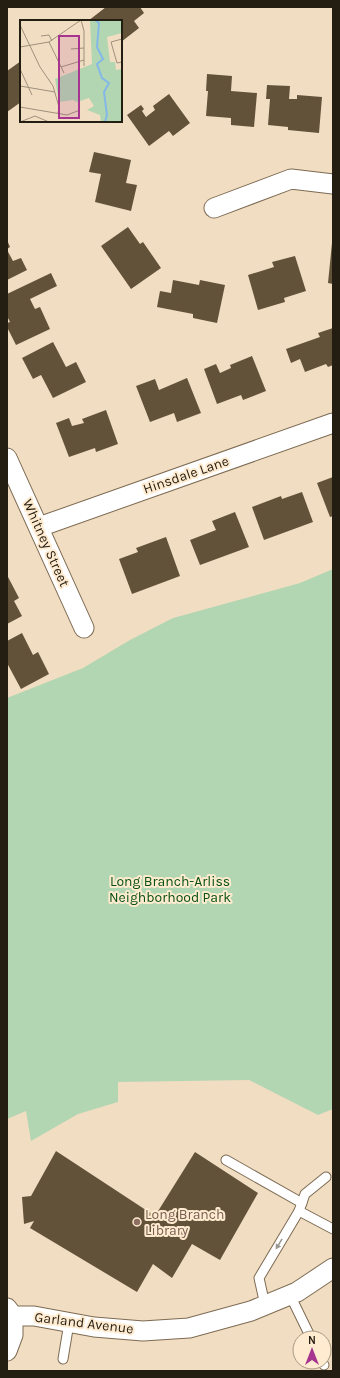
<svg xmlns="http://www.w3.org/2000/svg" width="340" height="1378" viewBox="0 0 340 1378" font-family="Karla,sans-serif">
<rect width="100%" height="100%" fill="#f1ddc2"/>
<path fill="#b3d6b2" d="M333 569V1109L318 1115 249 1080 118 1082V1102L78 1114 31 1141 26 1111 7 1119V698L83 668 130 640 173 618 300 583Z"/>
<g fill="#63523a">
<path d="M106 7H140L144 13 134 21 139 28 121 42V21H88Z"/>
<path d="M21 61V102L7 112V71Z"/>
<path d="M207 74 232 76 231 91 257 93 254 127 231 125V118L206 116 208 91H206Z"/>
<path d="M267 85 290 86 289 99H297V95L322 97 319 133 288 130V127L268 125 270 99H266Z"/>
<path d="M169 94 190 123 173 136 169 131 149 146 127 115 141 105 144 109 142 111 146 117 155 110 153 106Z"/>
<path d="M94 152 131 160 126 183 137 185 131 211 95 202 101 174 89 172Z"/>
<path d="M128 227 140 244 143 242 161 268 131 289 101 246Z"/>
<path d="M7 240 10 247 7 249Z"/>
<path d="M332 243H333V284L328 283Z"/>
<path d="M7 250 13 261 21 258 27 270 7 280Z"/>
<path d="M295 256 306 291 284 298 285 302 258 310 248 275 274 267 272 262Z"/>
<path d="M51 273 57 286 30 299 35 309 40 307 50 329 16 345 7 327V323L10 322 7 316V294Z"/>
<path d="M173 280 199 285 200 280 225 285 217 323 193 318V314L157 307 160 291 171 293Z"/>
<path d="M333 328V365L328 367 326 364 305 372 300 359 291 363 286 349 320 337 318 333Z"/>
<path d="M53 342 66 367 76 362 86 382 53 398 41 375 33 379 22 358Z"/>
<path d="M252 356 266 391 243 400 241 395 217 404 204 369 216 364 220 373 231 368 230 365Z"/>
<path d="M187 378 201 413 177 422 174 413 150 422 136 386 155 379 159 390Z"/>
<path d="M106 410 118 444 96 452 95 448 69 457 56 423 69 418 72 426 84 423 82 419Z"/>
<path d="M333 477V516L330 517 317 483Z"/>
<path d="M302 492 313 522 264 540 252 507 281 496 282 499Z"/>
<path d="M235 512 249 547 200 565 190 540 216 530 212 521Z"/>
<path d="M166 537 180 576 132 594 119 559 138 552 136 548Z"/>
<path d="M7 575 19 598 14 601 22 616 7 624Z"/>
<path d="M22 633 33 655 38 652 49 674 21 689 7 663V641Z"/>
<path d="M56 1151 155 1216 195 1152 258 1193 220 1260 192 1244 172 1278 153 1264 137 1292 30 1228 34 1221 24 1224 22 1197 31 1196Z"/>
</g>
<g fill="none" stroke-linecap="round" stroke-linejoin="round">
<defs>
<g id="service">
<path d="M226 1160 302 1203"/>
<path d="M299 1211 333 1229"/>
<path d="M290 1295 311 1338"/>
<path d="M265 1305 259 1278 299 1211 305 1194 326 1177"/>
<path d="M63 1359 69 1323"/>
<path d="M322 1362 324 1365"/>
</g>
<g id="minor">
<path d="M214 208 291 179 333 184"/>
<path d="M7 458 84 628"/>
<path d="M39 527 333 423"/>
<path d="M7 1308 13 1316V1335L7 1351"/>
<path d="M13 1316H34L94 1327 143 1331 189 1328 251 1311 297 1292 333 1268"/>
</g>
</defs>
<use href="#service" stroke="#7d6b53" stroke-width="11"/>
<use href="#minor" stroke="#7d6b53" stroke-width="21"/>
<use href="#service" stroke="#fff" stroke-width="9"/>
<use href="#minor" stroke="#fff" stroke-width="19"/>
</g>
<defs><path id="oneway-solid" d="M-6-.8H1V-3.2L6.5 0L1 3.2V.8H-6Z"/></defs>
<use fill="#9c9994" href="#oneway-solid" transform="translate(279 1244) rotate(121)"/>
<circle fill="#8d6e63" stroke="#ffebcf" stroke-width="1.5" cx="137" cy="1222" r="4"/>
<g text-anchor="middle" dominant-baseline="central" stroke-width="4" stroke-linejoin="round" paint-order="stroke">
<g font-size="14" fill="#241d12" stroke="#ffebcf">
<text transform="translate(186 475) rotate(-19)">Hinsdale Lane</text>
<text transform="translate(46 543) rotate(66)">Whitney Street</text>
<text transform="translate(84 1323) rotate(7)">Garland Avenue</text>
</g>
<g font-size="14" fill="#065111" stroke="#ffebcf">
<text x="170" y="881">Long Branch-Arliss<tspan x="170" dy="16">Neighborhood Park</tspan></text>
</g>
<g font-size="14" fill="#785e54" stroke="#ffebcf" text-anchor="start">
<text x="145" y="1214">Long Branch<tspan x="145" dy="16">Library</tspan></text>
</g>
</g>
<g transform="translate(20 20)">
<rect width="102" height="102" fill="#f1ddc2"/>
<path d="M70 0H102V13L87 17 90 42H95L96 50 102 49V102H81L80 95 67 90 74 86 69 78 57 82 53 80 39 82 35 59 72 44Z" fill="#b3d6b2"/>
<path fill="none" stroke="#84b8e7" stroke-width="2" d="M75 0 79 3 77 27 83 39 77 44 82 58 89 63 84 72 87 95 85 102"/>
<path fill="none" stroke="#9f907c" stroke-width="1" d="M61 0 64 11V46M0 5 20 47 33 66 39 87 38 93M21 16 29 15 32 21M102 19 91 22 97 43 102 42M29 22 44 53M0 27 29 22 61 0M51 29 64 28M41 47 64 40M0 49 12 75M0 66 35 72M0 87 47 95 60 90M0 102 15 96 29 102"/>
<path fill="#a73590" fill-opacity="0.15" stroke="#a73590" stroke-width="2" d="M39 16H59V98H39Z"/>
<rect width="102" height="102" fill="none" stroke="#241d12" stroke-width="2"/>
</g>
<rect width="340" height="1378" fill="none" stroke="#241d12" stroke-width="16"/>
<g transform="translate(312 1350)"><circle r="19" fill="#ffebcf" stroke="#a79983"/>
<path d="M0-3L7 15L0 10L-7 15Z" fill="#a73590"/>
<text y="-6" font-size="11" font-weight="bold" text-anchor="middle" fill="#241d12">N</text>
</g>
</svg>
